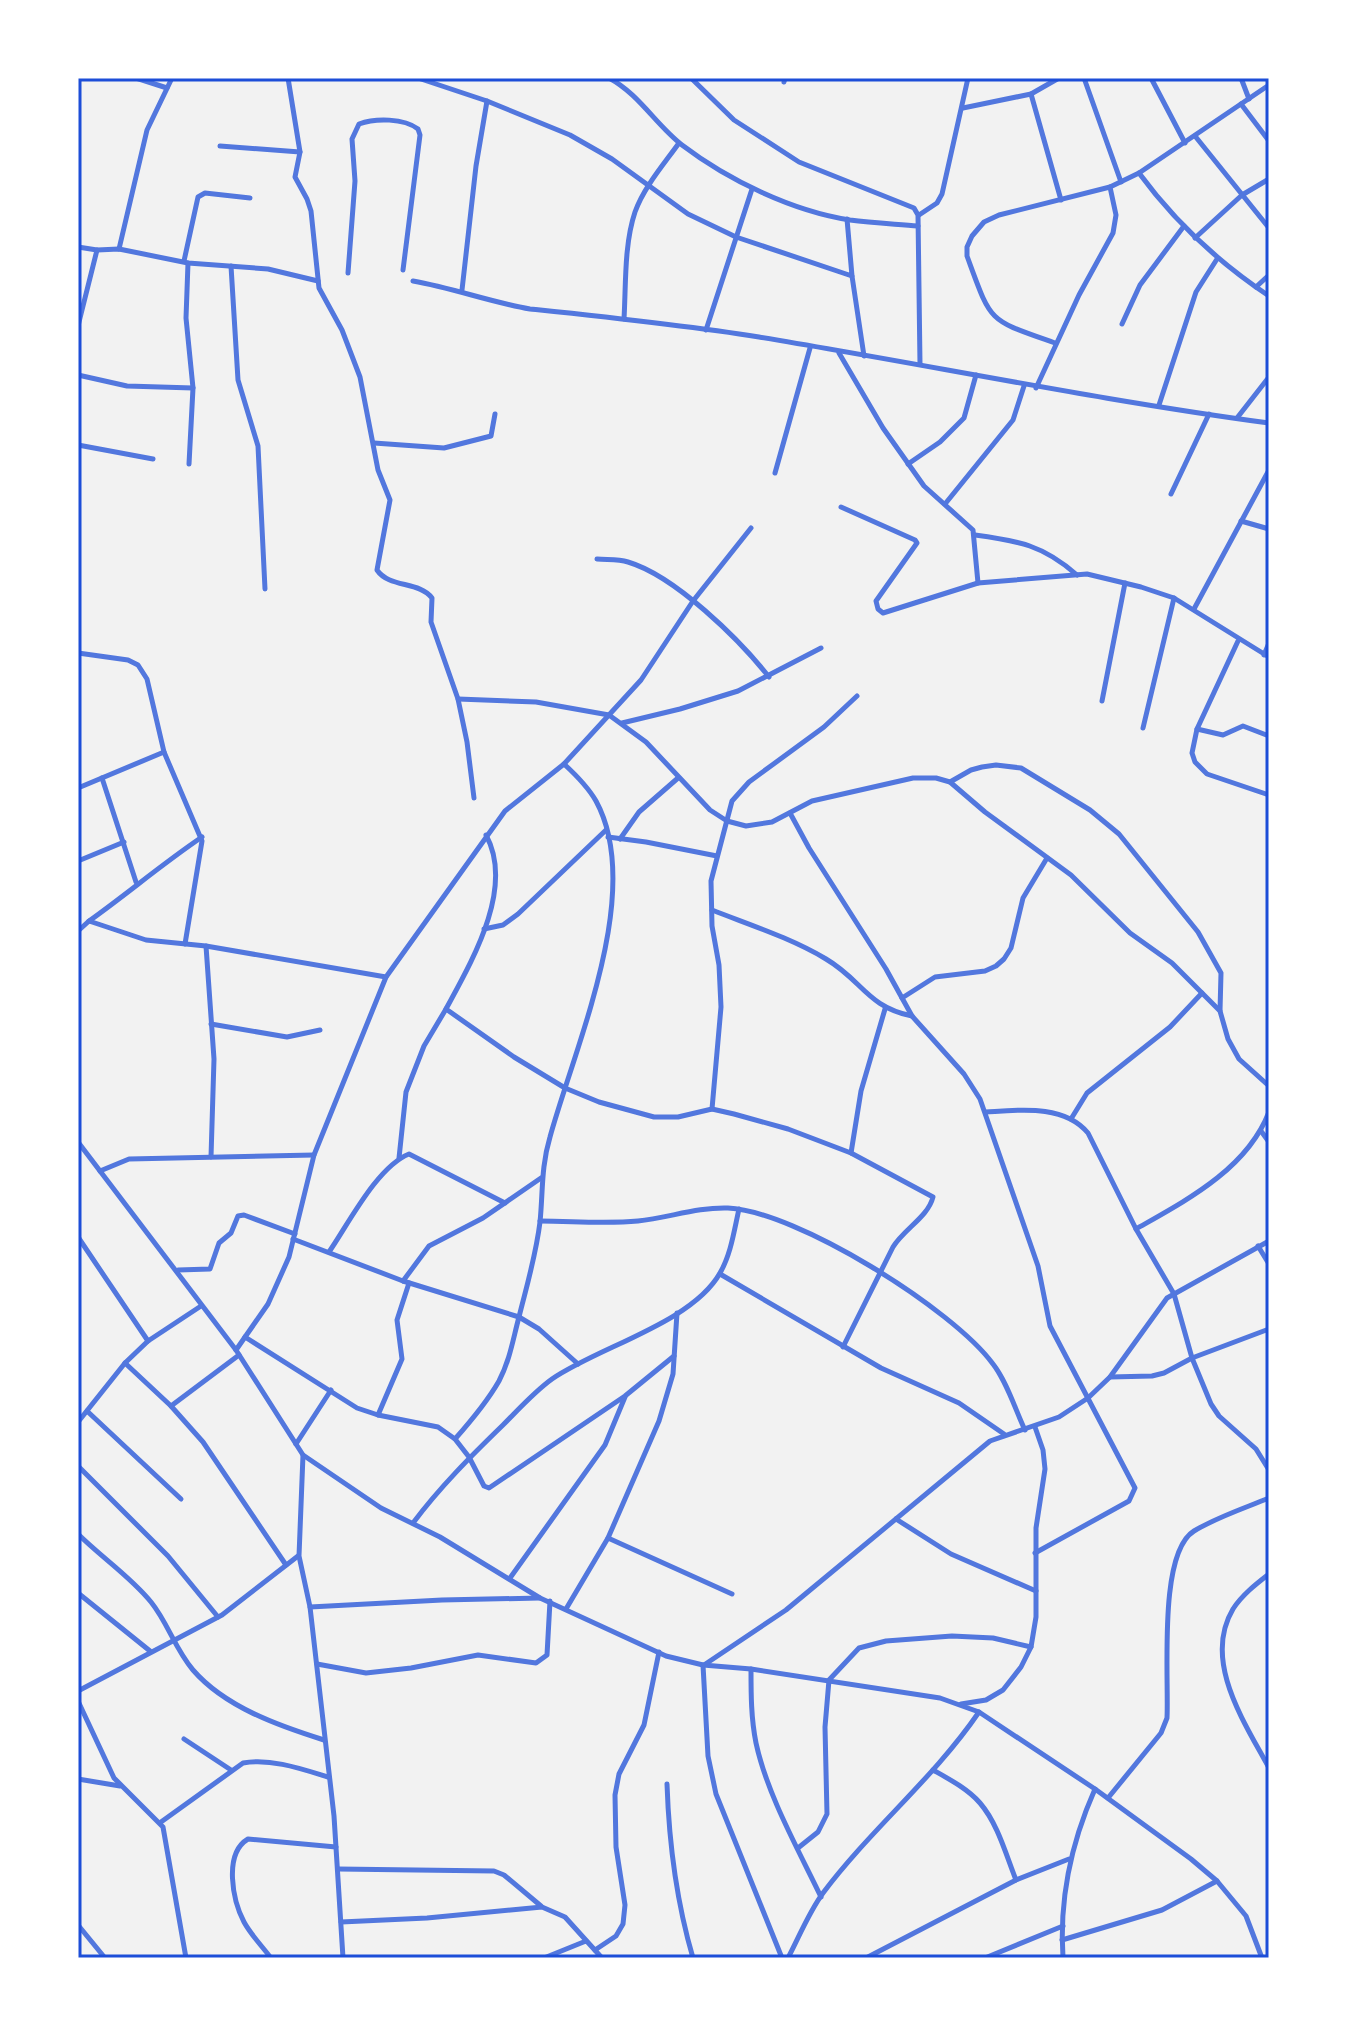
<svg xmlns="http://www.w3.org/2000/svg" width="1347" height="2036" viewBox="0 0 1347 2036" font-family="'Golos Text',sans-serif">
<rect width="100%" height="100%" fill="#f2f2f2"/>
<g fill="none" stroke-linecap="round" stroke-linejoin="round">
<g stroke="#5277de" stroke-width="5">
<path d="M136 78 167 88"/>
<path d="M288 78 300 152 295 177 307 199 311 211 319 288 342 330 360 377 378 470 390 500 377 570C389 588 419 581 432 598L431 622 458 699 467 742 474 798"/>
<path d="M418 78 487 101 570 135 612 159 688 214 736 237 852 276 847 219"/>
<path d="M609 78C639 94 656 125 682 145 728 180 792 211 850 220 873 223 896 224 918 226"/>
<path d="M691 78 734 120 799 162 914 208 918 215 920 364"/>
<path d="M1084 78 1121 182"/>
<path d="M1151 78 1185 143"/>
<path d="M1241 78 1249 99"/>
<path d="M78 82 80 78"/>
<path d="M784 82 785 78"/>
<path d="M1031 94 1061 200"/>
<path d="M1241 104 1269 141"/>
<path d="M963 108 1031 94 1059 78"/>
<path d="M1195 136 1269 228"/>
<path d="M220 146 300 152"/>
<path d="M1139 173C1175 222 1218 262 1269 296"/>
<path d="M919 215 937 203 942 194 968 78"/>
<path d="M1195 238 1242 195 1269 179"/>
<path d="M78 247 97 250 119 249 188 263 268 269 318 281"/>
<path d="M119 249 147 130 172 78"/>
<path d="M184 261 198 197 205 193 250 198"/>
<path d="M188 263 186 318 193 388 189 464"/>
<path d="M231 266 238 380 258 446 265 589"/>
<path d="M348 273 355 181 352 139 359 124C375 118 404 118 418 129L420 135 403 270"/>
<path d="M852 276 864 356"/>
<path d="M413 281C453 288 490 302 530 309 606 317 683 325 759 337 929 365 1098 400 1269 423"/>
<path d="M1256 287 1269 275"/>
<path d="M462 290 476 166 487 101"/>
<path d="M624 319C626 285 624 245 635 212 644 187 664 164 679 143"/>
<path d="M1122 324 1140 285 1184 226"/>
<path d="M78 326 97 250"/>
<path d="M706 330 752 189"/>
<path d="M1055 343C987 319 992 324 967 256V247L972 236 984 222 999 215 1110 187 1139 173 1269 85"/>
<path d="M839 353 883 428 924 486 973 530 978 583"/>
<path d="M78 375 127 386 193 388"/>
<path d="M1036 388 1079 295 1113 233 1116 215 1110 187"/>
<path d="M1159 405 1196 292 1217 259"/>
<path d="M1237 418 1269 377"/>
<path d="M374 443 444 448 491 436 495 414"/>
<path d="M78 445 153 459"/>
<path d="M908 464 940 442 964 418 976 375"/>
<path d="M775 473 810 348"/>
<path d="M1171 494 1209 414"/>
<path d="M945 504 1013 420 1024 386"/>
<path d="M841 507 915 540 917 543 876 601 878 609 883 613 978 583 1087 574 1141 587 1174 598 1269 657"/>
<path d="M1241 521 1269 529"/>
<path d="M975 535C1019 541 1043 545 1077 575"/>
<path d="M597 559C607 560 618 559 628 562 675 576 739 639 769 677"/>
<path d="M1194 609 1269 470"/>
<path d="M1238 641 1197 729 1192 753 1195 762 1207 774 1269 795"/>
<path d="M78 653 128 660 138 665 147 679 164 752 202 841 185 944"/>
<path d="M1264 655 1269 643"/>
<path d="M458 699 536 702 609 715 646 742 710 810 727 821 746 826 772 822 812 801 913 778H936L950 782 985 812 1071 875 1130 933 1172 963 1220 1011 1228 1039 1239 1059 1269 1086"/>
<path d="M1102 701 1125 583"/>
<path d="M622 723 680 709 738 691 821 648"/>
<path d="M1143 728 1174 598"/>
<path d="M1197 729 1223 735 1243 726 1269 736"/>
<path d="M102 778 136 882"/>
<path d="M950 782 971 770 982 767 996 765 1021 768 1090 810 1119 834 1198 932 1221 973 1220 1011"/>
<path d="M78 788 164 752"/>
<path d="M790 813 809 848 886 969 912 1016 964 1074 980 1099 1038 1266 1050 1326 1135 1488 1129 1501 1035 1553"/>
<path d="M486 835C515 888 472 961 446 1009L514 1057 565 1088 599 1102 654 1117H678L712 1109 734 1114 788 1129 851 1153 933 1197C928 1217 904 1229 893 1247L843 1347"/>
<path d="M608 837 646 842 717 856"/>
<path d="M620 839 639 812 678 778"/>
<path d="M78 861 124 842"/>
<path d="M712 910C750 925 791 938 826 959 862 980 867 1007 912 1016"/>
<path d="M89 921C127 894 162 864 202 837"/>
<path d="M484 929 503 925 518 914 606 830"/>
<path d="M78 931 89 921 146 940 206 946 386 977"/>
<path d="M206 946 214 1059 211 1157"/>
<path d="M902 998 935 977 985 971 996 966 1004 959 1011 948 1023 898 1047 858"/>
<path d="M211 1024 287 1037 320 1030"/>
<path d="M712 1109 721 1007 719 965 712 926 711 881 732 801 749 782 824 727 857 696"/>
<path d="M986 1112C1019 1110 1064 1104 1088 1133L1136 1229 1174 1294 1192 1358 1211 1404 1219 1416 1256 1449 1269 1470"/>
<path d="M1071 1119 1087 1093 1170 1027 1202 993"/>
<path d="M1261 1131 1269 1142"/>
<path d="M78 1142 236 1350 303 1455 381 1508 440 1537 540 1598 666 1656 703 1665 751 1669 940 1698 979 1712 1095 1789 1191 1859 1217 1881 1246 1916 1262 1958"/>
<path d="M851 1153 861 1091 885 1009"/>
<path d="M399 1158 406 1092 424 1046 446 1009"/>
<path d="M100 1171 129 1159 314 1155"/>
<path d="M540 1221C572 1221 605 1224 638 1221 668 1218 697 1207 728 1208 796 1211 953 1309 993 1364 1007 1382 1015 1409 1025 1430"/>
<path d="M1136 1229C1187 1200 1247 1169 1269 1112"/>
<path d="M78 1237 148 1341"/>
<path d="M293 1239 403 1281 519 1317 539 1329 578 1364"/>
<path d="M1258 1246 1269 1264"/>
<path d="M329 1252C349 1223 377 1167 409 1154L505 1203"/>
<path d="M178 1270 210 1269 219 1243 231 1233 238 1216 244 1215 295 1234"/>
<path d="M720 1274 881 1368 959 1403 1004 1434"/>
<path d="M403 1281 429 1246 483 1218 541 1178"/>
<path d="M245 1337 357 1408 378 1415 438 1427 455 1439 469 1457 484 1486 489 1488 625 1396 674 1356"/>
<path d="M236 1350 268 1304 289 1257 314 1155 386 977 505 811 564 764 641 680 693 601 751 528"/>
<path d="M125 1363 171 1406 203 1442 286 1565"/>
<path d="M1110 1377 1152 1376 1164 1373 1192 1358 1269 1329"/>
<path d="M171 1406 239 1355"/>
<path d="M87 1411 181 1499"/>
<path d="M378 1415 402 1359 397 1320 409 1283"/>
<path d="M78 1422 125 1363 148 1341 201 1306"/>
<path d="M455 1439C471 1421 487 1402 499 1381 510 1360 513 1339 519 1317 527 1285 536 1255 540 1222 543 1192 541 1167 550 1137 575 1046 645 891 596 801 588 787 576 775 564 764"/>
<path d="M296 1444 331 1390"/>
<path d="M303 1455 299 1556 310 1607 334 1816 343 1958"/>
<path d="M78 1466 168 1556 218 1617"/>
<path d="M896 1519 951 1554 1036 1591"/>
<path d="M413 1523C440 1487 471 1456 503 1425 519 1409 534 1392 552 1379 598 1347 692 1323 720 1273 731 1254 734 1231 739 1209"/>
<path d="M78 1534C101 1557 131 1577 151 1602 168 1623 175 1649 193 1670 225 1707 279 1726 324 1740"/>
<path d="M608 1538 732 1594"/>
<path d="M1269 1574C1256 1584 1242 1595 1233 1609 1202 1661 1245 1723 1269 1768"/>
<path d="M510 1578 605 1445 625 1397"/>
<path d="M78 1593 150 1651"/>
<path d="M310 1607 442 1600 540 1598"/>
<path d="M566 1609 608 1538 659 1421 673 1374 677 1313"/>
<path d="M317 1664 366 1673 411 1668 478 1655 536 1663 547 1655 550 1601"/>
<path d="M703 1665 708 1756 716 1794 782 1958"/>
<path d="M704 1665 786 1610 990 1441 1059 1417 1088 1398 1110 1377 1167 1298 1269 1241"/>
<path d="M751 1669C751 1694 751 1718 756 1743 767 1794 798 1849 821 1897"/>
<path d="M78 1691 222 1615 298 1556"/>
<path d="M78 1701 114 1778 163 1827 186 1958"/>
<path d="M961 1704 986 1700 1003 1690 1021 1667 1031 1647 1036 1617V1528L1045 1469 1043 1450 1035 1427"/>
<path d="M184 1739 231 1770"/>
<path d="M933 1770C949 1779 968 1789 980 1803 998 1824 1006 1855 1016 1880"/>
<path d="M78 1779 120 1786"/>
<path d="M667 1784C669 1844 676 1900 693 1958"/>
<path d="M1108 1798 1161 1733 1167 1718C1169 1677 1158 1553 1194 1531 1217 1517 1245 1508 1269 1498"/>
<path d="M161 1822 243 1763C271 1758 302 1769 328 1777"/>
<path d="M798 1848 818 1832 827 1814 825 1727 829 1680 859 1648 886 1641 952 1636 993 1638 1031 1647"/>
<path d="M338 1869 494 1871 504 1875 541 1906"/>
<path d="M341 1922 427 1918 542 1907 565 1917 602 1958"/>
<path d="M78 1925 105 1958"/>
<path d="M1062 1940 1162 1910 1217 1881"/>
<path d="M595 1950 616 1936 623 1924 625 1905 616 1847 615 1795 619 1774 644 1725 659 1652"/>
<path d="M271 1958C262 1946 251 1935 244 1922 233 1901 223 1854 248 1839L336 1847"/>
<path d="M544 1958 586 1941"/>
<path d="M788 1958C799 1937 809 1912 823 1893 871 1829 934 1778 979 1712"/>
<path d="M866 1958 1016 1880 1069 1859"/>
<path d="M985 1958 1063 1926"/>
<path d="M1063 1958C1059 1898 1071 1843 1095 1789"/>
</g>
</g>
<rect width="1347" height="2036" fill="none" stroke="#ffffff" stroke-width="160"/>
<rect x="80" y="80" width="1187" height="1876" fill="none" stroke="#1d4ed8" stroke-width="3"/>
</svg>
